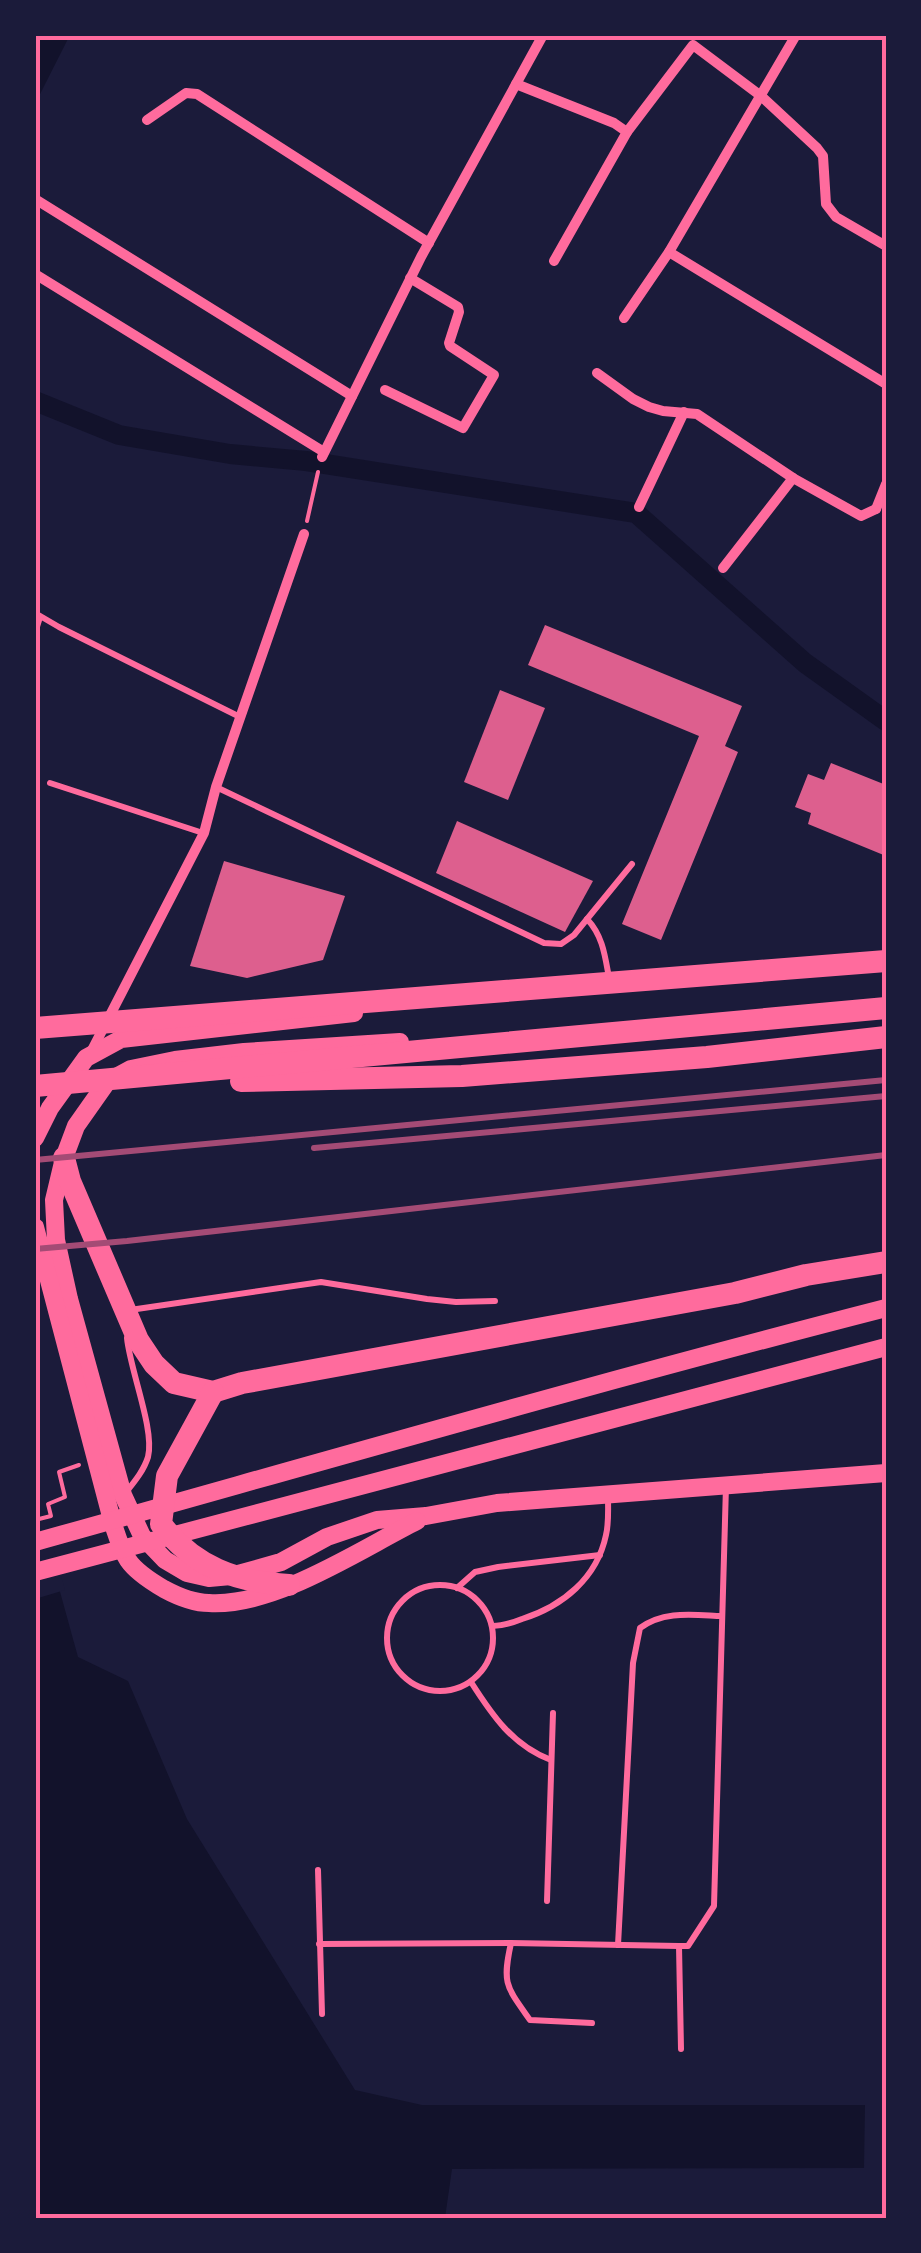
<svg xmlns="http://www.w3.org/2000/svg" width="921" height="2253" viewBox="0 0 921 2253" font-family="Merriweather,serif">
<rect width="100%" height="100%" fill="#1b1b3a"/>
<g fill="#12122b">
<path d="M35 35H70L35 104Z"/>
<path d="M35 1501 78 1657 128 1681 187 1819 355 2090 422 2105H865L864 2168 452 2169 445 2218H35Z"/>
</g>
<path fill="#1b1b3a" d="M43 1511 65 1590 35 1599V1514Z"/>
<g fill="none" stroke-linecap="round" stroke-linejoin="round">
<path stroke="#12122b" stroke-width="20" d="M35 401 119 435 230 454 306 461 636 513 805 663 886 721"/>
</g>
<g fill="#dd5f8e">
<path d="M545 625 742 706 725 746 738 752 661 940 622 924 699 736 528 665Z"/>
<path d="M500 690 545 708 508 800 464 782Z"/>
<path d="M831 763 886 785V856L808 824 811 813 795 807 808 774 824 780Z"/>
<path d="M457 821 593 881 565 932 436 873Z"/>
<path d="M224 861 345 896 323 960 247 978 190 966Z"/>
</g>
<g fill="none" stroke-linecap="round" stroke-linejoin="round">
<g stroke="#ff6b9d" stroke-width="4">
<path d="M307 521 318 472"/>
<path d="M35 1340 37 1339"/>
<path d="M35 1520 51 1516 48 1504 65 1497 59 1472 79 1465"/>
</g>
<g stroke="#ff6b9d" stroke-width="6">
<path d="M35 613 59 627 240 717"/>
<path d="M35 633 40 617"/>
<path d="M50 783 203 833"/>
<path d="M216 787 544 943 561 944 574 935 632 864"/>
<path d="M587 919C603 936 605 956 609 978"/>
<path d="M130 1310 321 1282 427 1299 456 1302 495 1301"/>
<path d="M127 1491C135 1481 144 1470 148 1457 155 1430 130 1370 127 1338"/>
<circle cx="440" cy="1638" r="53"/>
<path d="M457 1588 475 1572 498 1567 600 1555"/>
<path d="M492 1626C503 1626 512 1623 522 1619 563 1606 597 1578 606 1535 609 1523 608 1509 608 1496"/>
<path d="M471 1682C492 1715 513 1746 551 1760"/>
<path d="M318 1870 322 2014"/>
<path d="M547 1901 553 1713"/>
<path d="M511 1943C502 1984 506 1986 530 2020L592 2023"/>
<path d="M319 1944 511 1943 679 1946"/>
<path d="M618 1945 633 1663 640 1628C664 1610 694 1615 722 1616"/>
<path d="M681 2049 679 1946H688L714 1906 726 1486"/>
</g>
<g stroke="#ff6b9d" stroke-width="10">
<path d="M516 84 614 123 627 132 693 45 761 96 817 148 823 156 826 204 836 217 886 246"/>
<path d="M147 120 186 93 197 94 429 243"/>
<path d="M35 199 352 396"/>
<path d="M669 252 886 384"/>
<path d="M554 261 627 132"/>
<path d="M35 274 324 452"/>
<path d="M624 318 669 252 796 35"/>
<path d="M597 373 633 399 649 407 663 411 697 414 793 478 861 516 876 509"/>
<path d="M385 390 463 428 494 375 450 346 449 343 459 312 458 307 410 278"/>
<path d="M322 457 421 257 543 35"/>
<path d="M639 507 684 412"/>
<path d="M876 509 886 484"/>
<path d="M723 568 793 478"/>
<path d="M90 1054 204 833 216 787 304 534"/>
</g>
<g stroke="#ff6b9d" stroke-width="18">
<path d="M400 1042 244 1052 175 1060 131 1069 107 1082 76 1126 64 1158 54 1200 56 1240 69 1299 123 1495 142 1536 165 1560 187 1573 209 1578 231 1576 281 1562 327 1537 377 1520 426 1516 497 1503 886 1473"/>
<path d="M35 1138 50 1108 86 1058 121 1039 354 1013"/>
<path d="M35 1227 113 1524C117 1536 121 1550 128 1560 136 1572 152 1582 164 1589 177 1596 194 1603 209 1603 275 1607 359 1550 417 1521"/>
</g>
<g stroke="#ff6b9d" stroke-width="18">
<path d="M35 1542C318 1463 601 1381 886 1308"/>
<path d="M35 1572 886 1347"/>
</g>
<g stroke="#ff6b9d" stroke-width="22">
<path d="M35 1028 886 961"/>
<path d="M241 1081 462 1076 707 1057 886 1037"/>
<path d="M35 1086 886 1008"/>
<path d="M64 1158 70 1181 138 1340 154 1364 174 1383 213 1392 242 1383 735 1293 806 1275 886 1262"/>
<path d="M213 1392 167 1476 161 1524C194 1567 236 1582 289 1585"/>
</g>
<g stroke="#a44b75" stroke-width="6">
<path d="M314 1148 886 1096"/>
<path d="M35 1160 886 1080"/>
<path d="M35 1249 127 1241 886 1155"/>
</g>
</g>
<rect width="921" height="2253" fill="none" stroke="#1b1b3a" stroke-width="75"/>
<rect x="38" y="38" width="846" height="2178" fill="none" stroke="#ff6b9d" stroke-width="4"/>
</svg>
